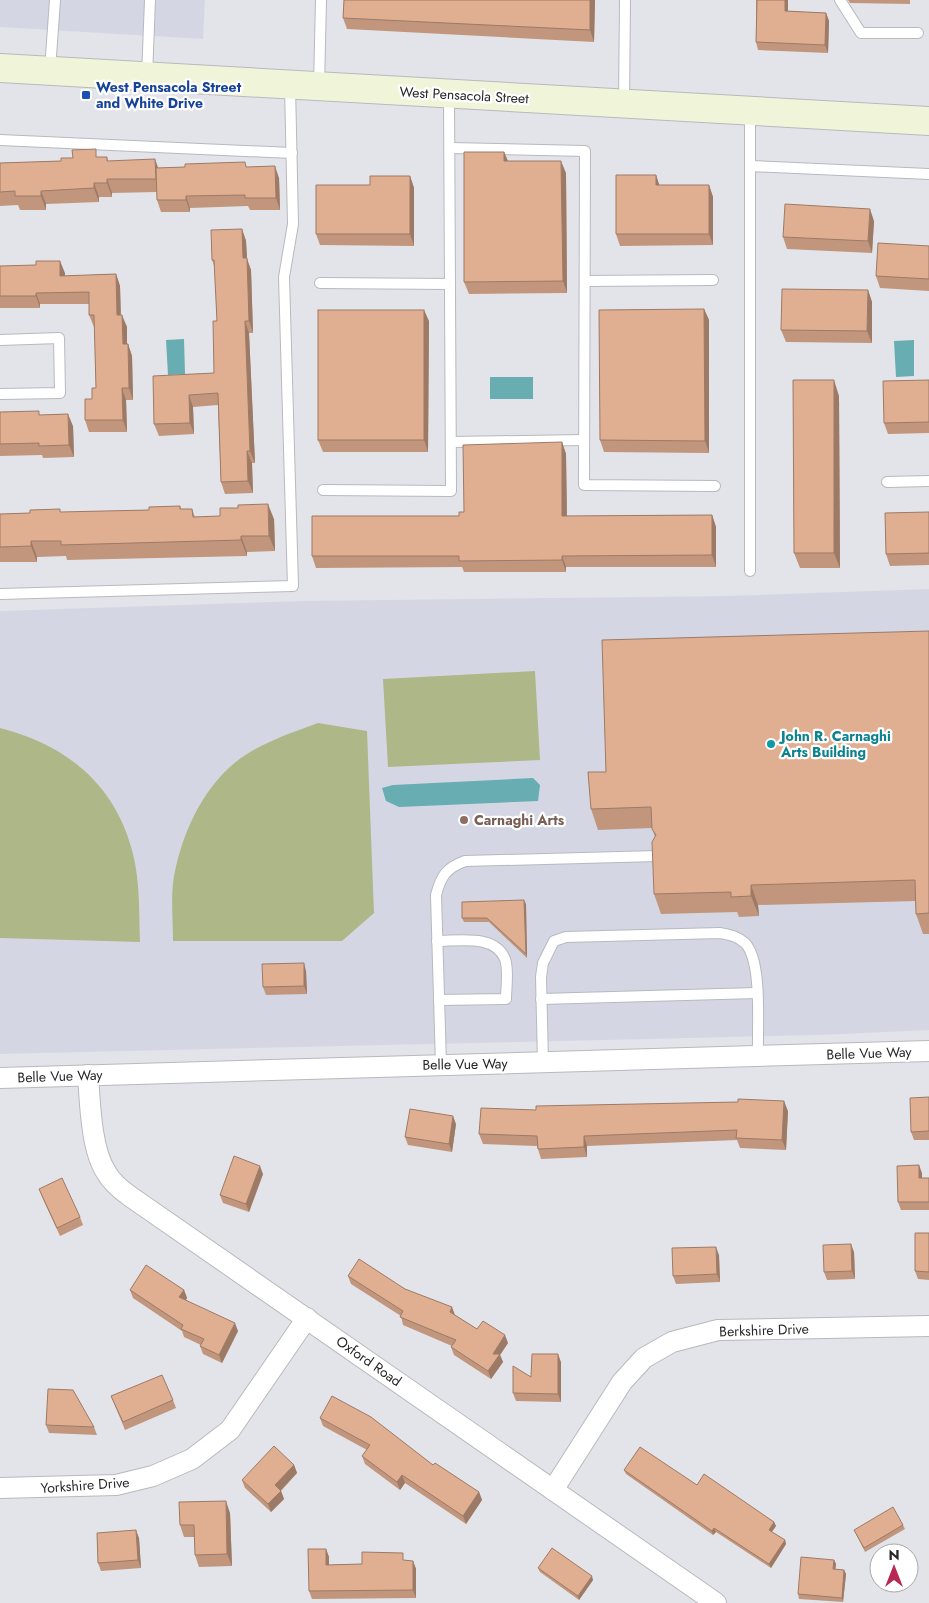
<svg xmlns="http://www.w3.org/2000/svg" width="929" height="1603" viewBox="0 0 929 1603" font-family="Jost,sans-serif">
<rect width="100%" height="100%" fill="#e3e4e9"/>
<g fill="#d4d7e3">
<path d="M0 0H205L203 39 0 27Z"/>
<path d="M929 589V1030L820 1035 0 1054V611L303 601 729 596Z"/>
</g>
<g fill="#aeb788">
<path d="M535 671 540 760 388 767 383 679Z"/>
<path d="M318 723 367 731 374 913 342 941H173C173 922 171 902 173 883 180 835 205 780 247 754 269 740 294 732 318 723Z"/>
<path d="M0 728C67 745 116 785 133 854 140 882 139 913 140 942L0 938Z"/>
</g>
<g fill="#67adb1">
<path d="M184 339 185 374 168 375 166 340Z"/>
<path d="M914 340V376L896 377 894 341Z"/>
<rect x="490" y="377" width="43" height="22"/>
<path d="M533 778 540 785 538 801 399 807 386 801 382 788 393 785Z"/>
</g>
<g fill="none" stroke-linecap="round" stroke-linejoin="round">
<defs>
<g id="service">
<path d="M840 0 861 33H918"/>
<path d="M50 70 55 0"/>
<path d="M147 76 150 0"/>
<path d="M319 86 321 0"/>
<path d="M624 103 625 0"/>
<path d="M0 140 292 153"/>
<path d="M450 148 585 151 584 485 715 486"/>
<path d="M750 166 929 174"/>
<path d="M585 281 713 280"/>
<path d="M320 283 450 284"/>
<path d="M0 340 59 338 60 393 0 394"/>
<path d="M451 442 584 440"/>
<path d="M887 482 929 481"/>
<path d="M323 490 451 491 449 95"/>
<path d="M750 571V112"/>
<path d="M0 594 293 586 284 277 293 224 290 86"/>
<path d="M437 941C459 941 495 934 505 959 509 970 506 988 506 999L439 1000"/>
<path d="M541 999 757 993"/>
<path d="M543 1062 541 977 543 963 554 941 566 937 720 933C730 935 737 936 745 943 763 961 757 1030 758 1057"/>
<path d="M441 1065 436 895C441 876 446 868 465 861L657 856"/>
</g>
<g id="minor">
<path d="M88 1075C90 1103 91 1149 106 1172 112 1183 121 1190 131 1197L716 1603"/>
<path d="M0 1078 929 1051"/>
<path d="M0 1488 116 1485 153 1476 192 1459 230 1430 307 1318"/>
<path d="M553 1490 622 1382 644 1358 672 1342 718 1330 929 1326"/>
</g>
<path id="secondary" d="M0 68 929 121"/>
</defs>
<use href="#service" stroke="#b8b9be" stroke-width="12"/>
<use href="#minor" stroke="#b8b9be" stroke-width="22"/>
<use href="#secondary" stroke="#b8b9be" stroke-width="30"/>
<use href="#service" stroke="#fff" stroke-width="10"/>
<use href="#minor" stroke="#fff" stroke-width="20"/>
<use href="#secondary" stroke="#f0f5da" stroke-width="28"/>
</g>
<g fill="#c1967d">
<path d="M344 0H595L594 42 347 29 343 18Z"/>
<path d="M756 0H788V11L826 13 829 21 828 53 758 50 756 42Z"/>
<path d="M848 0H910V4L850 3Z"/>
<path d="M504 152 508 161 566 173 567 293 469 294 464 282Z"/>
<path d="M98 157H107L108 161 158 168 247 167 279 178 280 210H250L248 206 190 208V212H161L157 200V192L112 193V197H99V202L46 204V210H20L18 205 0 206V163L61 161Z"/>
<path d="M656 175 659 185H709L713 197V245L620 246 616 234Z"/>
<path d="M410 176 414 188V246L320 245 316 234 370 185Z"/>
<path d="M874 221 872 253 787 249 783 237Z"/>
<path d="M242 229 246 241 247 259 251 270 253 333H249L255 463H252L253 493 225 494 221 482 218 405 193 407 194 434 159 436 154 424 214 373 217 321 215 268 212 260Z"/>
<path d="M929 246V291L880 288 876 276Z"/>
<path d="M0 266 65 273V276L116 274 120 286 121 315 127 327V344H128L132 356 133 400H126L127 432H89L85 420 96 388 95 327H94L89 315V304H40V308H0Z"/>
<path d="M868 290 872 302V343L786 342 781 330Z"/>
<path d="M704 309 709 320V453L604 452 600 440Z"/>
<path d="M429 321 428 452H323L318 440Z"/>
<path d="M929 380V433L888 434 884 423Z"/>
<path d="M839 396 840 568H800L794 553Z"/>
<path d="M0 412 40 415 73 426 74 457 43 458 42 455 0 456Z"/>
<path d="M562 442 566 454 567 516 712 515 716 527V567H566V572H464L462 567 316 568 312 556 459 516Z"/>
<path d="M180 506 181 509H192L195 517 274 519 275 551 247 552V556L67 560 66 556 37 557V562H0V514L149 510Z"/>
<path d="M929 512V565L890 566 886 554Z"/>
<path d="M929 631V934H923L916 914V901L758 905 759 916 739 917 737 912 661 914 654 894 655 837 652 828 598 830 591 809Z"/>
<path d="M526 904 527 958 489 922H464L462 918Z"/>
<path d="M306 971 307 994 266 995 263 987Z"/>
<path d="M929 1097V1140H914L911 1132Z"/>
<path d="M536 1110 788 1111 786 1150 740 1148 737 1140 587 1146V1157L541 1159 538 1149 537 1146 483 1144 479 1134Z"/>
<path d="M456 1124 452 1152 408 1145 405 1137Z"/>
<path d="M922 1173V1178H929V1210H901L898 1202Z"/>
<path d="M263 1174 249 1212 223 1203 220 1195Z"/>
<path d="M39 1189 80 1217 83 1225 60 1236 42 1197Z"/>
<path d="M929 1233V1280L918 1279 915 1271Z"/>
<path d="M854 1252 855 1279 827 1280 824 1272Z"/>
<path d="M719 1255 720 1282 676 1284 673 1276Z"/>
<path d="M348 1276 405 1289 455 1315 477 1329 508 1343 500 1355 503 1362 491 1379 454 1355 451 1347 452 1346 403 1325 401 1316 351 1284Z"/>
<path d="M130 1290H184L187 1298 186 1300 238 1331 222 1363 203 1354 200 1346 201 1345 184 1337 182 1331 133 1298Z"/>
<path d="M561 1362V1402L516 1401 513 1393Z"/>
<path d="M111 1396 173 1400 176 1408 125 1430Z"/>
<path d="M320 1418 433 1465 479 1492 482 1500 466 1524 405 1483 400 1490 365 1464 362 1456 367 1450 323 1426Z"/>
<path d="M46 1425 94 1427 97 1435 49 1433Z"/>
<path d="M294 1465 297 1473 281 1491 284 1499 271 1512 245 1488 242 1480Z"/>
<path d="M624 1470 697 1485 774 1522 776 1526 772 1532 785 1540 786 1544 771 1568 716 1532 713 1535 626 1474Z"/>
<path d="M230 1513 232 1566 199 1567 195 1555V1537H184L180 1525Z"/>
<path d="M903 1525 905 1529 865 1552 854 1530Z"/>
<path d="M139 1538 141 1568 101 1571 98 1563Z"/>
<path d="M326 1549 329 1557V1565L362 1564 413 1561 416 1569V1598L312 1599 309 1591Z"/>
<path d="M834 1560 836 1564 835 1569 844 1570 846 1574 843 1602 799 1599 798 1594Z"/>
<path d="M538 1568 593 1580 579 1600 540 1572Z"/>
</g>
<g fill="#9d7a66">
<path d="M590 0H595L594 42 590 30Z"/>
<path d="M785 0H788V19L785 11Z"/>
<path d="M826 13 829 21 828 53 825 45Z"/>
<path d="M504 152 509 164 504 161Z"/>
<path d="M155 159 160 173 161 192 156 179Z"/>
<path d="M561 161 566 173 567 293 563 281Z"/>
<path d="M275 166 279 178 280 210 276 198Z"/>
<path d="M656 175 660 187 656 185Z"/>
<path d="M410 176 414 188V246L410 234Z"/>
<path d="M107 179 112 193V197L107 183Z"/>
<path d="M94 183 99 197V202L94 188Z"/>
<path d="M709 185 713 197V245L709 234Z"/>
<path d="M41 191 46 204V210L41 196Z"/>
<path d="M186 196 190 208V212L186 200Z"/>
<path d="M870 209 874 221 872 253 868 241Z"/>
<path d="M242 229 246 241 247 259 251 270 253 333 249 321 243 258Z"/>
<path d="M60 261 65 273V288L60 276Z"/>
<path d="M116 274 120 286 121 327 117 315Z"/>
<path d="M868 290 872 302V343L867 331Z"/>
<path d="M36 293 40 304V308L36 296Z"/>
<path d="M704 309 709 320V453L705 441Z"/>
<path d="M424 310 429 321 428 452 424 440Z"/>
<path d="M122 315 127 327V356L123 344Z"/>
<path d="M245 321 249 333 255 463 250 451Z"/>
<path d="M128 344 132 356 133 400 129 388Z"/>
<path d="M834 380 839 396 840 568 834 553Z"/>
<path d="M122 388 126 400 127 432 123 420Z"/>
<path d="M189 395 193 407 194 434 190 423Z"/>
<path d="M68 414 73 426 74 457 69 445Z"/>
<path d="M562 442 566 454 567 527 562 516Z"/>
<path d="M247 451 252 463 253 493 248 481Z"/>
<path d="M268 504 274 519 275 551 269 536Z"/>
<path d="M712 515 716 527V567L712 555Z"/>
<path d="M241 536 247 552V556L241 540Z"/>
<path d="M31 541 37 557V562L31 546Z"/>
<path d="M562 556 566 567V572L562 560Z"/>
<path d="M751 885 758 905 759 916 751 896Z"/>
<path d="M524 900 526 904 527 958 526 954Z"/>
<path d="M304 963 306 971 307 994 304 986Z"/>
<path d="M784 1101 788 1111 786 1150 782 1140Z"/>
<path d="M453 1116 456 1124 452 1152 449 1144Z"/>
<path d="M584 1136 587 1146V1157L584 1147Z"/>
<path d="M919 1165 922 1173V1186L919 1178Z"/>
<path d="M260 1166 263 1174 249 1212 246 1204Z"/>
<path d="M851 1244 854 1252 855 1279 852 1271Z"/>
<path d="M716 1247 719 1255 720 1282 717 1274Z"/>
<path d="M184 1290 187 1298 182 1305 179 1297Z"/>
<path d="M452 1307 455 1315 450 1312Z"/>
<path d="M235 1323 238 1331 222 1363 219 1355Z"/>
<path d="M505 1335 508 1343 500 1355 503 1362 491 1379 488 1371 493 1354Z"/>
<path d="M558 1354 561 1362V1402L558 1394Z"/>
<path d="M294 1465 297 1473 278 1493 275 1485Z"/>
<path d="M402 1475 405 1483 400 1490 397 1482Z"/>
<path d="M281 1491 284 1499 271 1512 268 1504Z"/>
<path d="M479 1492 482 1500 466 1524 463 1516Z"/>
<path d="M226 1501 230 1513 232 1566 227 1554Z"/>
<path d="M774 1522 776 1526 770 1534 769 1530Z"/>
<path d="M714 1528 716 1532 713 1535 712 1531Z"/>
<path d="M136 1530 139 1538 141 1568 138 1560Z"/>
<path d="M785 1540 786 1544 771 1568 769 1564Z"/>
<path d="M326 1549 329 1557V1573L326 1565Z"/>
<path d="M834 1560 836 1564 835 1573 833 1569Z"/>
<path d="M413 1561 416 1569V1598L413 1590Z"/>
<path d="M844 1570 846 1574 843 1602 842 1598Z"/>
<path d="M592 1576 593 1580 579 1600 578 1596Z"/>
</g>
<g fill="#e0af91" stroke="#9d7a66">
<path d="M344 0H590V30L343 18Z"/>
<path d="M757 0H785V11L826 13 825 45 756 42Z"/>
<path d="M96 149V157H107V161L155 159 156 179H107V183H94V188L41 191V196H15V191L0 192V163L61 161V158H73L72 150Z"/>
<path d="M464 152H504V161H561L563 281 464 282Z"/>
<path d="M245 162 246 167 275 166 276 198H245V195L186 196V200H157L156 168 185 167V164Z"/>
<path d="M616 175H656V185H709V234H616Z"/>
<path d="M370 176H410V234H316V185H370Z"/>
<path d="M785 204 870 209 868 241 783 237Z"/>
<path d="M242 229 243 258H247L249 321H245L250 451H247L248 481 221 482 218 393 189 395 190 423 154 424 153 376 214 373 213 321H217L214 260H212L211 230Z"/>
<path d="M878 243 929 246V279L876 276Z"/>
<path d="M36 261H60V276L116 274 117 315H122L123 344H128L129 388H122L123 420H85V399H92V388H96L94 315H89V292L36 293V296H0V266L36 265Z"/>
<path d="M782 289 868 290 867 331 781 330Z"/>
<path d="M704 309 705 441 600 440 599 310Z"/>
<rect x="318" y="310" width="106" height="130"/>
<path d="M793 380H834V553H794Z"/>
<path d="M929 380V422L884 423 883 381Z"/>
<path d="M39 411V415L68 414 69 445 39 446V443L0 444V412Z"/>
<path d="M562 442V516L712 515V555L562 556V560L459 561V556H312V516H459V512H464L463 445Z"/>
<path d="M268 504 269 536H241V540L61 545V541H31V546L0 547V514L30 513V510L60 509V512L149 510V507L180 506V509H192L193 517 220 516V508H238V505Z"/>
<path d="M929 512V553L886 554 885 513Z"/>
<path d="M929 631V913L916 914 915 880 751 885V896L731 897V892L654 894 652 842 656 835 652 829 651 807 591 809 588 772H606L602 640Z"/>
<path d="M524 900 526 954 487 918H462V902Z"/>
<path d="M304 963V986L263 987 262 964Z"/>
<path d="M929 1097V1131L911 1132 910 1098Z"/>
<path d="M738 1099 784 1101 782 1140 736 1138 737 1130 584 1136V1147L538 1149 537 1136 479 1134 481 1108 536 1110V1106L738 1102Z"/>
<path d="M410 1109 453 1116 449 1144 405 1137Z"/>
<path d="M234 1156 260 1166 246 1204 220 1195Z"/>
<path d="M919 1165V1178H929V1202H898L897 1166Z"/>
<path d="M62 1178 80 1217 57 1228 39 1189Z"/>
<path d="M915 1233H929V1272L915 1271Z"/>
<path d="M851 1244 852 1271 824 1272 823 1245Z"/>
<path d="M716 1247 717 1274 673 1276 672 1248Z"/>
<path d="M359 1259 405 1289 452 1307 450 1312 477 1329 483 1321 505 1335 493 1354H500L488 1371 451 1347 456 1340 400 1317 403 1311 348 1276Z"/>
<path d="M146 1265 184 1290 179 1297 235 1323 219 1355 200 1346 204 1339 181 1329 183 1325 130 1290Z"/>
<path d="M532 1354H558V1394L513 1393V1366L531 1377Z"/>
<path d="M162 1375 173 1400 123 1422 111 1396Z"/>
<path d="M48 1389 73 1390 94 1427 46 1425Z"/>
<path d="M332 1396 371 1417 433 1465 435 1463 479 1492 463 1516 402 1475 397 1482 362 1456 370 1445 320 1418Z"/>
<path d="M274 1446 294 1465 275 1485 281 1491 268 1504 242 1480Z"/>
<path d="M640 1447 697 1485 704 1474 774 1522 769 1530 785 1540 769 1564 714 1528 712 1531 624 1470Z"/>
<path d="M226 1501 227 1554 195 1555 194 1525H180L179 1502Z"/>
<path d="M893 1507 903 1525 864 1548 854 1530Z"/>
<path d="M136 1530 138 1560 98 1563 97 1533Z"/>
<path d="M552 1548 592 1576 578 1596 538 1568Z"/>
<path d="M308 1549H326V1565L362 1564V1552L403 1553V1560L413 1561V1590L309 1591Z"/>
<path d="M801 1557 834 1560 833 1569 844 1570 842 1598 798 1594Z"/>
</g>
<rect fill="#1a4fb4" stroke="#fff" stroke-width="2" x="81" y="90" width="10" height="10" rx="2.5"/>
<circle fill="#0f9aa8" stroke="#fff" stroke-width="2" cx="771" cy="744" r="5"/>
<circle fill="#8d6e63" stroke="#fff" stroke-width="2" cx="464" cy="820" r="5"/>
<g text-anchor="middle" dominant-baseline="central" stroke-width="4.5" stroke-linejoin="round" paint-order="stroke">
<g font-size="14" font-weight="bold" fill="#164399" stroke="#fff" text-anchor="start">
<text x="96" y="87">West Pensacola Street<tspan x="96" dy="16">and White Drive</tspan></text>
</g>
<g font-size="14" fill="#272729" stroke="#fff">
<text transform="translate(464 95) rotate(3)">West Pensacola Street</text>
<text transform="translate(869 1053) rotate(-2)">Belle Vue Way</text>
<text transform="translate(465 1064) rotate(-1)">Belle Vue Way</text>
<text transform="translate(60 1076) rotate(-2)">Belle Vue Way</text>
<text transform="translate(764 1330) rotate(-2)">Berkshire Drive</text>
<text transform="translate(369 1361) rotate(35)">Oxford Road</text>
<text transform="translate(85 1485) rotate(-4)">Yorkshire Drive</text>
</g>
<g font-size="14" font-weight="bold" fill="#0d838f" stroke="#fff" text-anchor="start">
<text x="781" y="736">John R. Carnaghi<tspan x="781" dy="16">Arts Building</tspan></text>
</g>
<g font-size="14" font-weight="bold" fill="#785e54" stroke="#fff" text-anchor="start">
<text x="474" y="820">Carnaghi Arts</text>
</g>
</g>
<g transform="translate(894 1568)"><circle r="24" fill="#ffffff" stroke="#a9a9a9"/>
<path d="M0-4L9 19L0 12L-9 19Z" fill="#b82854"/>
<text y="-8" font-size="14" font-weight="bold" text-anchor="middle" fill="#272729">N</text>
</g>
</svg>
